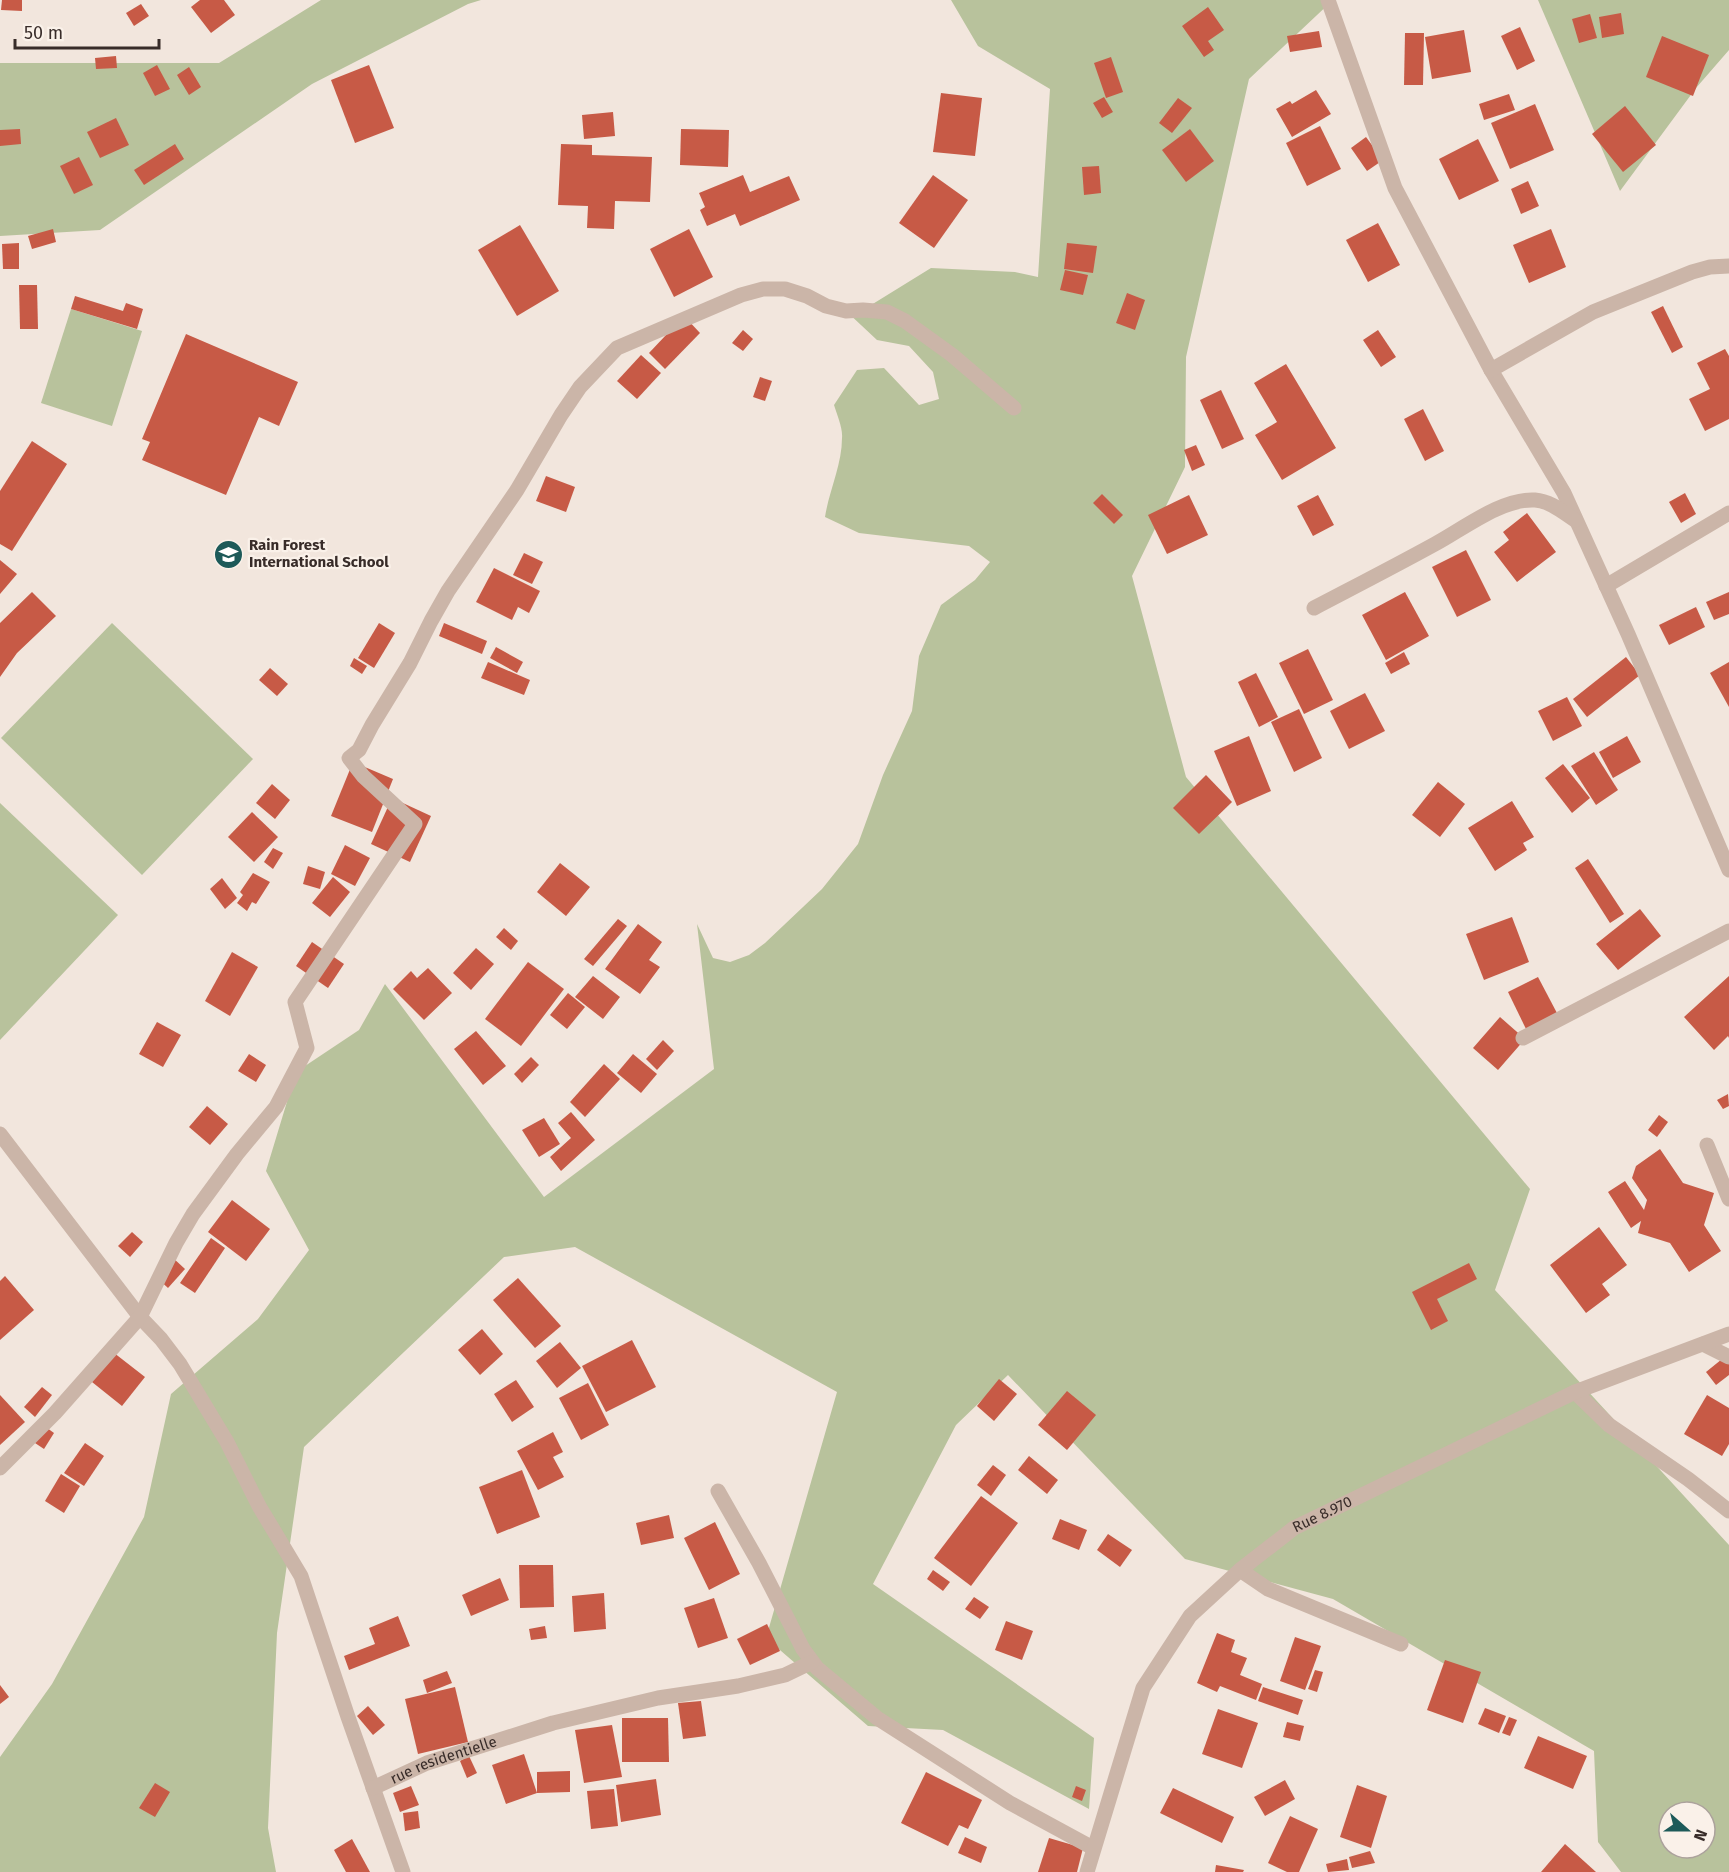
<svg xmlns="http://www.w3.org/2000/svg" width="1729" height="1872" viewBox="0 0 1729 1872" font-family="'Fira Sans',sans-serif">
<rect width="100%" height="100%" fill="#f2e6dd"/>
<g fill="#b8c29c" fill-rule="evenodd">
<path d="M321 0H481L468 4 312 84 100 230 0 236V63H219Z"/>
<path d="M951 0H1333L1249 79 1186 357 1185 467 1132 576 1186 777 1530 1189 1495 1290 1729 1545V1872H1621L1598 1842 1594 1751 1333 1599 1185 1559 1008 1375 956 1425 873 1584 1094 1738 1089 1809 943 1730 868 1726 766 1638 837 1392 575 1247 504 1257 304 1447 277 1633 268 1828 276 1872H0V1757L52 1684 144 1517 171 1394 258 1319 309 1250 266 1171 296 1072 359 1030 385 984 544 1197 714 1069 697 924 713 958 730 962 749 955 765 943 822 889 858 844 883 775 912 711 919 656 941 605 975 580 990 562 969 546 859 533 825 517C829 491 842 465 842 438 843 428 837 415 834 405L857 370 884 368 919 405 939 399 933 372 909 346 877 340 846 311 863 310 931 268 1015 272 1038 277 1050 89 978 46ZM1669 1812H1705V1848H1669Z"/>
<path d="M1538 0H1729V50L1696 88 1620 191Z"/>
<path d="M71 309 142 331 112 426 41 403Z"/>
<path d="M112 623 253 759 142 875 1 738Z"/>
<path d="M0 803 118 915 0 1040Z"/>
</g>
<g fill="#c75a46">
<path d="M2 0H22V11L1 10Z"/>
<path d="M200 0H224L235 15 211 33 191 7Z"/>
<path d="M141 4 149 16 134 26 126 13Z"/>
<path d="M1208 7 1224 30 1208 41 1214 50 1204 57 1182 26Z"/>
<path d="M1621 13 1624 34 1602 38 1599 17Z"/>
<path d="M1590 14 1597 38 1579 43 1572 19Z"/>
<path d="M1520 27 1535 61 1517 70 1501 36Z"/>
<path d="M1464 30 1471 72 1432 79 1425 37Z"/>
<path d="M1319 31 1322 47 1290 52 1287 36Z"/>
<path d="M1405 33H1424L1423 85H1404Z"/>
<path d="M1662 36 1709 55 1693 96 1646 77Z"/>
<path d="M116 56 117 68 96 69 95 58Z"/>
<path d="M1111 57 1123 92 1106 98 1094 63Z"/>
<path d="M157 65 170 89 155 96 143 73Z"/>
<path d="M369 65 394 128 355 143 331 80Z"/>
<path d="M189 67 201 87 189 95 177 75Z"/>
<path d="M1316 90 1331 114 1292 137 1276 109 1290 101 1292 104Z"/>
<path d="M941 93 982 98 975 156 933 152Z"/>
<path d="M1509 94 1515 110 1484 120 1479 104Z"/>
<path d="M1104 97 1113 112 1102 118 1093 103Z"/>
<path d="M1178 98 1192 108 1172 133 1159 123Z"/>
<path d="M1535 104 1554 150 1510 169 1491 123Z"/>
<path d="M1625 106 1656 145 1623 172 1592 134Z"/>
<path d="M613 112 615 136 584 139 582 115Z"/>
<path d="M116 118 129 145 100 158 87 132Z"/>
<path d="M1320 126 1341 169 1307 186 1286 143Z"/>
<path d="M20 129 21 144 0 146V130Z"/>
<path d="M681 129 729 130 728 167 680 165Z"/>
<path d="M1190 129 1214 161 1186 182 1162 150Z"/>
<path d="M1366 137 1383 160 1367 171 1351 148Z"/>
<path d="M1478 139 1499 181 1459 200 1439 159Z"/>
<path d="M175 144 184 159 144 185 134 170Z"/>
<path d="M561 144 592 145V155L652 157 650 202 615 201 614 229 587 228 588 206 558 205Z"/>
<path d="M79 157 93 185 74 194 60 166Z"/>
<path d="M1099 166 1101 193 1084 195 1082 167Z"/>
<path d="M743 175 750 192 789 176 800 200 740 226 735 214 707 226 700 210 705 207 699 193Z"/>
<path d="M933 175 968 200 934 248 899 223Z"/>
<path d="M1528 181 1539 206 1521 214 1511 189Z"/>
<path d="M1378 223 1400 265 1368 282 1346 240Z"/>
<path d="M520 225 559 291 517 316 478 250Z"/>
<path d="M53 229 56 242 32 249 28 236Z"/>
<path d="M689 229 713 277 674 297 650 249Z"/>
<path d="M1551 229 1566 267 1529 283 1513 245Z"/>
<path d="M19 243V269H3L2 244Z"/>
<path d="M1067 243 1097 246 1093 273 1064 269Z"/>
<path d="M1065 270 1088 275 1083 295 1060 290Z"/>
<path d="M19 285H37L38 329H20Z"/>
<path d="M1127 293 1145 300 1135 330 1116 323Z"/>
<path d="M75 296 123 311 126 303 143 309 137 329 71 309Z"/>
<path d="M1663 306 1683 347 1672 353 1651 312Z"/>
<path d="M684 316 700 333 665 369 649 353Z"/>
<path d="M743 330 753 339 743 351 732 343Z"/>
<path d="M1378 330 1396 357 1381 367 1363 340Z"/>
<path d="M186 334 298 382 279 426 259 417 226 495 142 460 150 442 142 439Z"/>
<path d="M1725 349 1729 356V419L1705 431 1689 399 1710 389 1697 363Z"/>
<path d="M641 355 661 373 637 399 617 381Z"/>
<path d="M1286 364 1336 448 1282 480 1255 435 1277 422 1254 383Z"/>
<path d="M760 377 772 381 765 401 753 397Z"/>
<path d="M1221 390 1244 439 1222 449 1200 400Z"/>
<path d="M1423 409 1444 451 1425 461 1404 419Z"/>
<path d="M32 441 67 464 12 551 0 544V491Z"/>
<path d="M1196 445 1205 465 1192 471 1184 450Z"/>
<path d="M546 476 575 487 566 512 536 501Z"/>
<path d="M1685 493 1696 514 1681 523 1669 502Z"/>
<path d="M1102 494 1123 515 1114 524 1093 503Z"/>
<path d="M1189 495 1208 535 1167 554 1148 515Z"/>
<path d="M1318 495 1334 525 1313 536 1297 506Z"/>
<path d="M1527 513 1556 552 1517 582 1494 552 1509 540 1503 532Z"/>
<path d="M1466 550 1491 600 1457 617 1432 567Z"/>
<path d="M524 553 543 562 532 584 513 575Z"/>
<path d="M0 560 17 574 0 594Z"/>
<path d="M494 568 540 591 529 613 518 607 512 620 476 602Z"/>
<path d="M32 592 56 616 17 653 0 677V623Z"/>
<path d="M1405 592 1429 636 1386 660 1362 615Z"/>
<path d="M1729 592V614L1714 620 1706 602Z"/>
<path d="M1696 607 1705 627 1669 645 1659 625Z"/>
<path d="M379 623 395 633 374 668 358 658Z"/>
<path d="M444 623 487 641 482 654 439 636Z"/>
<path d="M496 647 523 662 517 673 490 658Z"/>
<path d="M1308 649 1333 700 1304 714 1279 663Z"/>
<path d="M1404 652 1410 664 1391 674 1385 663Z"/>
<path d="M1626 657 1640 675 1587 717 1573 699Z"/>
<path d="M354 658 367 666 362 674 350 666Z"/>
<path d="M488 662 530 680 524 695 481 678Z"/>
<path d="M1729 662V707L1710 673Z"/>
<path d="M270 668 288 684 277 696 259 680Z"/>
<path d="M1256 673 1278 717 1259 727 1238 682Z"/>
<path d="M1365 693 1385 731 1349 749 1330 711Z"/>
<path d="M1567 697 1582 726 1553 741 1538 711Z"/>
<path d="M1299 709 1322 758 1294 772 1271 722Z"/>
<path d="M1249 736 1271 791 1237 806 1214 751Z"/>
<path d="M1627 736 1641 762 1613 778 1599 752Z"/>
<path d="M1594 752 1618 790 1596 805 1571 766Z"/>
<path d="M353 762 393 779 372 832 331 816Z"/>
<path d="M1563 764 1590 798 1572 813 1545 778Z"/>
<path d="M1206 775 1232 802 1199 834 1173 808Z"/>
<path d="M1438 782 1465 804 1440 837 1412 815Z"/>
<path d="M272 784 290 800 275 819 256 803Z"/>
<path d="M392 798 431 816 410 862 371 844Z"/>
<path d="M1512 801 1534 837 1523 843 1527 850 1495 871 1468 828Z"/>
<path d="M252 812 278 837 254 862 228 837Z"/>
<path d="M345 845 370 858 355 886 331 874Z"/>
<path d="M273 848 283 853 273 869 264 862Z"/>
<path d="M1588 859 1624 914 1610 923 1575 868Z"/>
<path d="M560 863 590 887 566 916 537 892Z"/>
<path d="M308 866 325 872 320 889 303 884Z"/>
<path d="M253 873 270 882 256 904 252 902 247 911 237 903 243 895 240 892Z"/>
<path d="M333 877 350 892 330 917 312 903Z"/>
<path d="M222 878 237 898 225 909 210 889Z"/>
<path d="M1640 909 1661 936 1618 970 1596 944Z"/>
<path d="M1512 917 1529 962 1484 980 1466 934Z"/>
<path d="M618 919 627 926 593 966 584 959Z"/>
<path d="M638 924 662 942 649 960 660 967 640 994 605 969Z"/>
<path d="M504 928 518 941 511 950 496 937Z"/>
<path d="M312 942 344 964 328 988 296 966Z"/>
<path d="M476 948 494 964 471 990 453 973Z"/>
<path d="M232 952 258 967 230 1016 205 1001Z"/>
<path d="M528 962 564 989 521 1046 485 1019Z"/>
<path d="M428 968 452 993 424 1020 393 989 411 971 417 978Z"/>
<path d="M593 976 620 997 603 1019 575 997Z"/>
<path d="M1729 976V1038L1728 1036 1714 1050 1684 1017Z"/>
<path d="M1538 977 1558 1015 1527 1031 1508 992Z"/>
<path d="M568 993 585 1007 567 1029 550 1015Z"/>
<path d="M1500 1017 1525 1039 1498 1070 1473 1048Z"/>
<path d="M157 1022 181 1035 163 1067 139 1054Z"/>
<path d="M476 1031 506 1066 483 1085 454 1049Z"/>
<path d="M663 1040 674 1051 657 1070 646 1059Z"/>
<path d="M249 1054 266 1065 256 1082 238 1071Z"/>
<path d="M633 1054 657 1074 641 1093 617 1073Z"/>
<path d="M531 1057 539 1065 522 1083 514 1074Z"/>
<path d="M604 1064 620 1079 585 1117 570 1102Z"/>
<path d="M1728 1094 1729 1106 1723 1109 1717 1100Z"/>
<path d="M207 1106 228 1124 210 1145 189 1127Z"/>
<path d="M571 1112 595 1140 561 1171 550 1157 571 1138 558 1123Z"/>
<path d="M1659 1115 1668 1122 1657 1137 1648 1130Z"/>
<path d="M544 1118 560 1144 539 1157 522 1130Z"/>
<path d="M1660 1149 1683 1183 1714 1193 1704 1225 1721 1251 1689 1272 1670 1243 1638 1233 1641 1221 1631 1228 1608 1192 1625 1181 1644 1210 1647 1200 1632 1178 1636 1166Z"/>
<path d="M232 1200 270 1229 246 1261 208 1232Z"/>
<path d="M1599 1227 1627 1265 1602 1284 1610 1295 1586 1313 1550 1265Z"/>
<path d="M132 1232 143 1242 130 1257 118 1246Z"/>
<path d="M211 1238 225 1248 195 1293 180 1283Z"/>
<path d="M172 1257 185 1269 168 1288 155 1276Z"/>
<path d="M1469 1263 1477 1279 1437 1299 1448 1321 1431 1330 1412 1292Z"/>
<path d="M5 1276 34 1310 0 1340V1281Z"/>
<path d="M518 1278 561 1326 535 1348 493 1300Z"/>
<path d="M482 1329 503 1354 480 1375 458 1350Z"/>
<path d="M632 1340 656 1387 606 1412 582 1366Z"/>
<path d="M560 1342 581 1368 557 1388 536 1361Z"/>
<path d="M109 1349 145 1377 122 1406 87 1378Z"/>
<path d="M1727 1355 1729 1358V1375L1716 1385 1706 1372Z"/>
<path d="M999 1379 1017 1394 994 1421 977 1406Z"/>
<path d="M516 1380 534 1407 512 1422 494 1394Z"/>
<path d="M588 1383 609 1425 581 1440 559 1398Z"/>
<path d="M42 1387 52 1395 35 1417 24 1407Z"/>
<path d="M1067 1391 1096 1415 1067 1450 1038 1425Z"/>
<path d="M0 1395 25 1422 0 1445Z"/>
<path d="M1707 1395 1729 1408V1444L1722 1456 1684 1434Z"/>
<path d="M43 1425 54 1433 44 1449 32 1441Z"/>
<path d="M553 1432 563 1452 553 1457 564 1477 538 1490 517 1451Z"/>
<path d="M85 1443 104 1456 84 1486 64 1473Z"/>
<path d="M1029 1456 1058 1480 1047 1494 1018 1470Z"/>
<path d="M993 1465 1006 1475 991 1496 977 1485Z"/>
<path d="M522 1470 540 1517 497 1534 479 1487Z"/>
<path d="M61 1474 80 1486 64 1513 45 1501Z"/>
<path d="M981 1496 1018 1523 971 1586 934 1558Z"/>
<path d="M669 1515 674 1538 641 1545 636 1523Z"/>
<path d="M1060 1519 1087 1530 1079 1550 1052 1539Z"/>
<path d="M715 1522 740 1574 709 1590 684 1538Z"/>
<path d="M1108 1534 1132 1550 1120 1567 1097 1550Z"/>
<path d="M519 1565H553L554 1607 520 1608Z"/>
<path d="M933 1570 950 1582 943 1591 927 1579Z"/>
<path d="M500 1578 509 1600 471 1616 462 1595Z"/>
<path d="M604 1593 606 1629 574 1632 572 1596Z"/>
<path d="M974 1597 989 1607 980 1619 965 1609Z"/>
<path d="M714 1598 728 1638 698 1648 684 1608Z"/>
<path d="M398 1616 410 1646 349 1670 344 1656 375 1644 369 1628Z"/>
<path d="M1006 1621 1033 1631 1022 1660 995 1650Z"/>
<path d="M767 1624 780 1651 750 1665 737 1639Z"/>
<path d="M545 1626 547 1638 531 1640 529 1629Z"/>
<path d="M1217 1633 1235 1640 1231 1652 1247 1658 1240 1675 1262 1684 1256 1700 1220 1686 1217 1692 1197 1683Z"/>
<path d="M1295 1637 1321 1646 1305 1690 1280 1681Z"/>
<path d="M1445 1660 1481 1672 1463 1723 1427 1710Z"/>
<path d="M1315 1670 1323 1672 1317 1692 1308 1689Z"/>
<path d="M447 1671 452 1683 427 1693 423 1680Z"/>
<path d="M0 1685 9 1697 0 1704Z"/>
<path d="M455 1687 468 1742 418 1754 405 1699Z"/>
<path d="M1263 1687 1303 1700 1298 1715 1258 1701Z"/>
<path d="M701 1701 706 1736 683 1739 678 1703Z"/>
<path d="M368 1706 385 1725 373 1735 357 1716Z"/>
<path d="M1485 1708 1506 1716 1499 1733 1478 1724Z"/>
<path d="M1218 1709 1258 1723 1242 1768 1202 1754Z"/>
<path d="M1509 1717 1517 1720 1510 1736 1502 1733Z"/>
<path d="M622 1718H668L669 1762H622Z"/>
<path d="M1287 1722 1304 1726 1300 1741 1283 1737Z"/>
<path d="M612 1725 622 1777 584 1783 575 1730Z"/>
<path d="M1538 1736 1587 1756 1573 1789 1524 1768Z"/>
<path d="M524 1754 537 1793 506 1804 492 1765Z"/>
<path d="M469 1756 477 1773 467 1778 460 1761Z"/>
<path d="M570 1771V1792L537 1793V1772Z"/>
<path d="M926 1772 982 1800 968 1829 959 1825 948 1846 901 1823Z"/>
<path d="M656 1779 661 1815 621 1822 616 1785Z"/>
<path d="M1285 1780 1295 1799 1265 1816 1254 1797Z"/>
<path d="M155 1783 170 1792 155 1817 139 1808Z"/>
<path d="M1357 1785 1387 1796 1371 1848 1340 1837Z"/>
<path d="M411 1786 419 1805 400 1812 393 1793Z"/>
<path d="M1076 1786 1086 1790 1082 1801 1072 1797Z"/>
<path d="M1173 1788 1234 1817 1222 1843 1160 1813Z"/>
<path d="M614 1789 618 1826 591 1829 587 1791Z"/>
<path d="M418 1811 420 1828 405 1831 403 1813Z"/>
<path d="M1290 1816 1318 1829 1299 1872H1287L1268 1863Z"/>
<path d="M965 1837 987 1847 981 1863 958 1853Z"/>
<path d="M1049 1838 1083 1848 1077 1872H1038Z"/>
<path d="M352 1839 370 1872H346L334 1850Z"/>
<path d="M1565 1844 1596 1872H1541Z"/>
<path d="M1370 1851 1375 1863 1352 1868 1349 1857Z"/>
<path d="M1347 1859 1349 1870 1328 1872 1326 1864Z"/>
<path d="M1216 1865 1244 1870 1243 1872H1215Z"/>
</g>
<g fill="none" stroke-linecap="round" stroke-linejoin="round">
<g stroke="#cbb5a8" stroke-width="15">
<path d="M1328 0 1395 188 1491 370 1564 493 1628 634 1729 870"/>
<path d="M1491 370 1593 312 1692 272 1710 267 1729 266"/>
<path d="M1606 586 1729 513"/>
<path d="M1314 608C1354 587 1395 566 1435 544 1463 529 1502 498 1535 500 1550 501 1563 512 1575 520"/>
<path d="M1523 1038 1729 931"/>
<path d="M0 1134 140 1317 161 1339 180 1364 227 1442 259 1506 301 1576 348 1717 403 1872"/>
<path d="M1707 1145 1729 1199"/>
<path d="M1703 1344 1729 1357"/>
<path d="M1575 1392 1609 1425 1688 1479 1729 1511"/>
<path d="M0 1468 55 1413 140 1317 176 1243 193 1214 237 1154 276 1107 307 1048 295 1002 415 824 363 776 349 758 359 750 372 725 410 663 431 621 448 591 517 490 561 415 580 387 617 348 741 295 763 289H785L807 296 826 306 846 311 863 310 887 312 905 321 952 355 1014 408"/>
<path d="M718 1491 759 1563 803 1649 817 1668 877 1718 1010 1803 1093 1848"/>
<path d="M1240 1570 1268 1589 1401 1644"/>
<path id="s1" d="M373 1788 427 1763 553 1723 658 1698 738 1686 785 1675 812 1662"/>
<path id="s2" d="M1087 1872 1143 1688 1190 1616 1240 1570 1294 1528 1575 1392 1729 1334"/>
</g>
</g>
<defs>
<symbol id="university-disc" viewBox="-11 -11 22 22"><circle r="9.5" fill="#1d5a59" stroke="#faf1e9"/><path d="M0-5L7-2L0 1L-7-2ZM-4 1L0 2.5L4 1V4Q0 6-4 4Z" fill="#fff"/></symbol>
</defs>
<g fill-rule="evenodd">
<use href="#university-disc" x="212" y="538" width="33" height="33"/>
</g>
<g text-anchor="middle" dominant-baseline="central" stroke-width="4.5" stroke-linejoin="round" paint-order="stroke">
<g font-size="15" font-weight="bold" fill="#382c29" stroke="#faf1e9" text-anchor="start">
<text x="249" y="545">Rain Forest<tspan x="249" dy="17">International School</tspan></text>
</g>
<g font-size="15" fill="#382c29" stroke="#faf1e9">
<text stroke="none"><textPath href="#s2" startOffset="446">Rue 8.970</textPath></text>
<text stroke="none"><textPath href="#s1" startOffset="76">rue residentielle</textPath></text>
</g>
</g>
<g transform="translate(1687 1830) rotate(111)"><circle r="28" fill="#faf1e9" stroke="#aca29c" stroke-width="1.5"/>
<path d="M0-4.5L10 22L0 15L-10 22Z" fill="#1d5a59"/>
<text y="-9" font-size="16" font-weight="bold" text-anchor="middle" fill="#382c29">N</text>
</g>
<path d="M15 39v9h144v-9" fill="none" stroke="#382c29" stroke-width="3"/>
<text x="24" y="39" font-size="18" fill="#382c29" stroke="#faf1e9" stroke-width="4.5" paint-order="stroke">50 m</text>
</svg>
